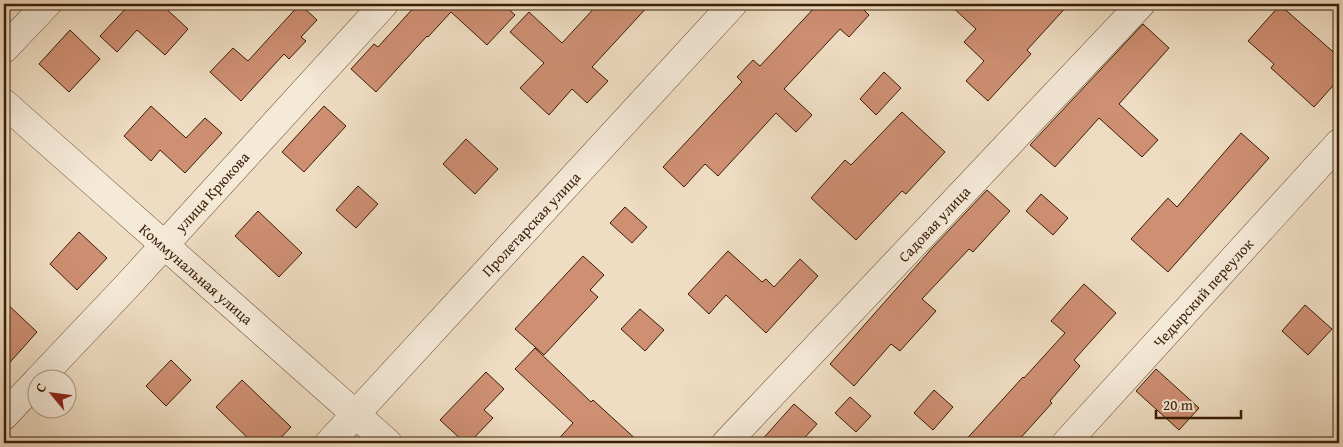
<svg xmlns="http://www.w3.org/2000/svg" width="1343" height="447" viewBox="0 0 1343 447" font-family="'Gentium Book Plus',serif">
<rect width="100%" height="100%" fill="#efddc3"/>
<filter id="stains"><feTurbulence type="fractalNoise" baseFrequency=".004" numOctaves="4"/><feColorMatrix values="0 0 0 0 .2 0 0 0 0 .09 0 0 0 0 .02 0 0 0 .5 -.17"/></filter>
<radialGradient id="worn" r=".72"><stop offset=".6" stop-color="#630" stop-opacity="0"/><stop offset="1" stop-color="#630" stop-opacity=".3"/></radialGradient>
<g fill="#ce8f73" stroke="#3a1e04">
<path d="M130 4H161L188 29 165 55 137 30 117 52 100 36Z"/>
<path d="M300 4 317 20 301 37 306 41 289 59 284 54 241 101 210 72 233 48 248 61Z"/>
<path d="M417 4H503L515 15 487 45 451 12 428 37 427 36 376 92 351 69 374 44 378 47Z"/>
<path d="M598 4H650L592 67 608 81 587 103 572 89 549 115 520 88 544 63 510 32 529 12 562 43Z"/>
<path d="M813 4H864L861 7 869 15 849 37 840 29 784 89 812 115 796 132 776 113 718 176 705 164 684 187 663 167 742 82 737 77 753 60 760 66 816 6Z"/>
<path d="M949 4H1069L1027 50 1031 54 988 101 966 81 984 61 964 42 976 29Z"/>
<path d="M1280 5 1339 57V79L1314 107 1271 68 1274 64 1248 41Z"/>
<path d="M1143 24 1169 48 1119 104 1158 140 1142 157 1099 118 1055 167 1030 145Z"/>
<path d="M70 30 100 59 69 92 39 64Z"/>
<path d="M884 72 901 88 876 115 860 99Z"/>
<path d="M151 106 186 138 205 118 222 133 185 173 160 150 151 161 124 136Z"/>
<path d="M324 106 346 126 304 172 282 152Z"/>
<path d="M902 112 945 152 906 194 902 191 856 240 811 198 845 160 851 165Z"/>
<path d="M1241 133 1269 158 1168 272 1131 239 1168 198 1177 207Z"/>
<path d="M466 139 498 169 475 194 443 164Z"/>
<path d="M358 186 378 204 356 228 336 210Z"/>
<path d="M987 190 1010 211 973 252 969 249 922 299 936 311 900 351 891 344 854 386 830 364 934 246Z"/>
<path d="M1041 194 1068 218 1053 235 1026 211Z"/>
<path d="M625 207 647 227 632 243 610 223Z"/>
<path d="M258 211 302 253 279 277 235 236Z"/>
<path d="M79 232 107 258 77 290 50 264Z"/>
<path d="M728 251 762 282 766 279 774 287 800 259 818 276 766 333 726 295 709 314 688 294Z"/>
<path d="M583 256 604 275 590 290 598 297 544 355 515 329Z"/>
<path d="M1084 284 1116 313 1074 360 1080 366 1050 401 1052 403 1016 443H963L1023 377 1024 378 1065 333 1051 321Z"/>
<path d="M4 301 37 332 4 369Z"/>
<path d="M1305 305 1332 329 1308 355 1282 331Z"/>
<path d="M640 309 664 330 645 351 621 329Z"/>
<path d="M535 348 591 402 593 400 640 443H555L573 423 515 369Z"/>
<path d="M171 360 191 380 166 406 146 386Z"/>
<path d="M1156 369 1199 408 1179 430 1136 391Z"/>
<path d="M486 372 504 389 484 410 493 418 469 443H465L440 420Z"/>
<path d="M242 380 291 427 276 443H253L216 407Z"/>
<path d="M934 390 953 407 933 430 914 413Z"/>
<path d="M850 397 871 416 856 432 835 413Z"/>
<path d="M794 404 817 424 800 443H759Z"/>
</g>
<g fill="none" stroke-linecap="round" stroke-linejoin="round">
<defs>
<g id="minor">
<path d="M4 49 47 4"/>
<path d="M4 103 388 443"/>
<path d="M38 380 127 286 384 4"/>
<path d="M4 416 38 380"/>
<path d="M329 443 733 4"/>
<path d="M726 443 1141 4"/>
<path d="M1066 443 1339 143"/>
</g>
</defs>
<use href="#minor" stroke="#674e34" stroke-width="29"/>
<use href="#minor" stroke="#f5e9d8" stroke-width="28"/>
</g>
<g text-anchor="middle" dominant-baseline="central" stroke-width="4.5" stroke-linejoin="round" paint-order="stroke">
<g font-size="15" fill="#3a1e04" stroke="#f5e9d8">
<text transform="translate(212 192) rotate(-48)">улица Крюкова</text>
<text transform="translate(531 224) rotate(-47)">Пролетарская улица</text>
<text transform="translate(934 224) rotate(-47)">Садовая улица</text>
<text transform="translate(196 274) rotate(41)">Коммунальная улица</text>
<text transform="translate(1203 293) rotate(-48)">Чедырский переулок</text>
</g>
</g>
<rect width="1343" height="447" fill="none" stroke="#efddc3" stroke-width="20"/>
<rect x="5" y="5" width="1333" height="437" fill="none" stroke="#3a1e04" stroke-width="2.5"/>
<rect x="10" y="10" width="1323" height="427" fill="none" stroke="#3a1e04"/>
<g transform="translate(52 394) rotate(299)"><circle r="24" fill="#f5e9d8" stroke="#aa9883"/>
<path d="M0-4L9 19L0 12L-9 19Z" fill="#8f2418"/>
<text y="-8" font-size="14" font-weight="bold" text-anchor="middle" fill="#3a1e04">С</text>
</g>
<path d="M1156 410v8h85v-8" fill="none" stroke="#3a1e04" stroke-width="2.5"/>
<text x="1163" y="410" font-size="15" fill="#3a1e04" stroke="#f5e9d8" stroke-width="4" paint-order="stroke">20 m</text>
<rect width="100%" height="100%" filter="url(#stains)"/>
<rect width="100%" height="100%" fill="url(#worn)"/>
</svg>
